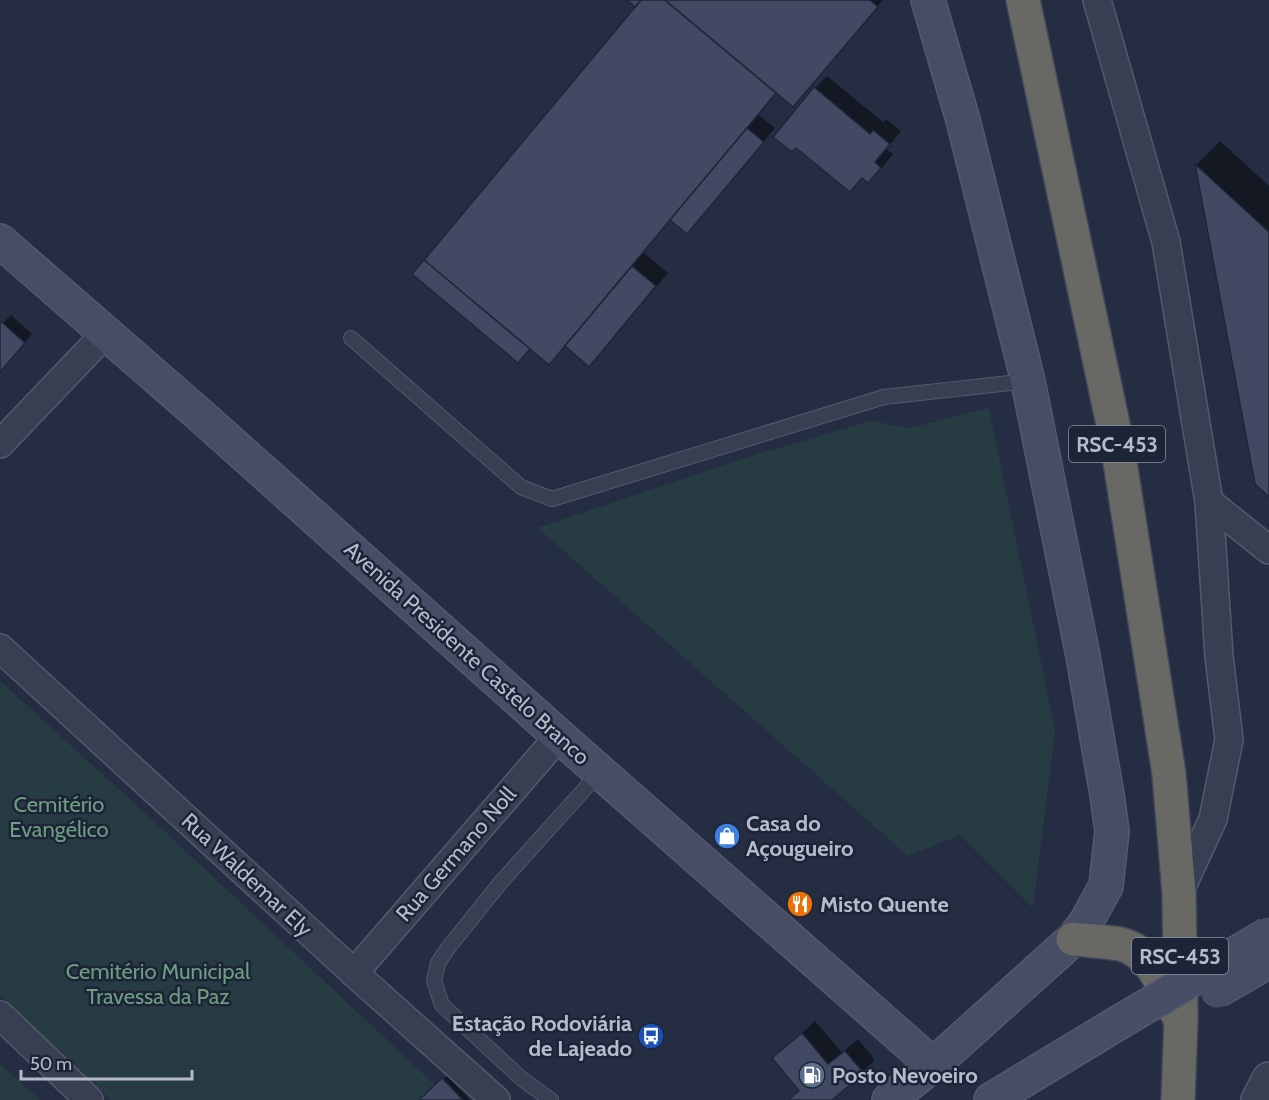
<svg xmlns="http://www.w3.org/2000/svg" width="1269" height="1100" viewBox="0 0 1269 1100" font-family="Cabin,sans-serif">
<rect width="100%" height="100%" fill="#252d43"/>
<g fill="#273b43">
<path d="M989 408 1055 731 1033 908 960 835 908 856 538 528 758 454 871 421 910 428Z"/>
<path d="M0 681 145 813 451 1100H111L0 996Z"/>
<path d="M0 1064 40 1100H0Z"/>
</g>
<g fill="#0007">
<path d="M629 0H883L793 105 777 92 759 115 775 128 699 219H671L643 252 668 273 602 352 589 365 566 345 549 363 637 7Z"/>
<path d="M827 76 883 122 886 119 901 131 886 149 893 154 881 169 868 181 863 177 850 190 815 88Z"/>
<path d="M1220 141 1269 186V495L1256 484 1196 165Z"/>
<path d="M11 315 32 334 0 371V326Z"/>
<path d="M815 1021 842 1053 858 1039 875 1060 830 1100H789L800 1090 774 1059Z"/>
<path d="M447 1076 470 1100H421Z"/>
</g>
<g fill="#414963" stroke="#202639" stroke-width="1.5">
<path d="M627 0H641L635 7Z"/>
<path d="M641 0H665L776 93 549 365 424 260Z"/>
<path d="M665 0H870L878 7 793 107Z"/>
<path d="M814 87 870 134 873 130 890 144 875 162 881 168 868 183 862 178 850 192 796 148 792 152 773 137Z"/>
<path d="M747 128 764 142 687 234 670 220Z"/>
<path d="M1195 164 1269 232V497L1255 484Z"/>
<path d="M424 260 530 349 518 363 412 274Z"/>
<path d="M632 266 656 286 589 367 565 346Z"/>
<path d="M2 322 25 343 0 372V324Z"/>
<path d="M802 1033 828 1064 845 1051 864 1073 832 1100H788L799 1091 772 1058Z"/>
<path d="M442 1078 463 1100H419Z"/>
</g>
<g fill="none" stroke-linecap="round" stroke-linejoin="round">
<defs>
<g id="service">
<path d="M351 338 521 487 552 499 884 397 1028 381"/>
<path d="M551 1100 522 1079 442 1005 434 981 438 963 448 948 501 882 600 772"/>
</g>
<g id="minor">
<path d="M1097 0 1166 242 1209 502 1219 656 1229 740 1213 819 1179 893"/>
<path d="M0 444 105 334"/>
<path d="M1209 502 1269 550"/>
<path d="M0 648 354 973 496 1100"/>
<path d="M354 973 559 736"/>
<path d="M0 1015 89 1100"/>
</g>
<path id="tertiary" d="M1258 1100 1269 1079"/>
<g id="secondary">
<path d="M0 241 201 416 559 736 933 1065"/>
<path d="M889 1100 933 1065 1073 939 1085 924 1106 886 1112 831 1107 795 1083 656 1028 381 963 120 928 0"/>
<path d="M991 1100 1118 1023"/>
</g>
<g id="trunk">
<path d="M1023 0 1117 443 1169 774 1179 893 1181 1019 1178 1100"/>
<path d="M1073 939C1089 941 1105 941 1120 944 1152 951 1164 989 1178 1015"/>
</g>
</defs>
<use href="#service" stroke="#545a6c" stroke-width="16"/>
<use href="#minor" stroke="#545a6c" stroke-width="30"/>
<use href="#tertiary" stroke="#545a6c" stroke-width="36"/>
<use href="#secondary" stroke="#545a6c" stroke-width="36"/>
<use href="#trunk" stroke="#414759" stroke-width="36"/>
<use href="#service" stroke="#393f52" stroke-width="14"/>
<use href="#minor" stroke="#393f52" stroke-width="27"/>
<use href="#tertiary" stroke="#393f52" stroke-width="33"/>
<use href="#secondary" stroke="#474d65" stroke-width="33"/>
<use href="#trunk" stroke="#686864" stroke-width="33"/>
<defs>
<g id="secondary-bridge">
<path d="M1217 991 1269 961"/>
<path d="M1118 1023 1269 934"/>
</g>
</defs>
<use href="#secondary-bridge" stroke="#545a6c" stroke-width="36" stroke-linecap="butt"/>
<use href="#secondary-bridge" stroke="#474d65" stroke-width="33"/>
</g>
<defs>
<symbol id="shop-disc" viewBox="-11 -11 22 22"><circle r="9.5" fill="#3f7fe0" stroke="#1e2437"/><path d="M-5-2.5h2.3a2.7 3.5 0 0 1 5.4 0H5L5.5 6h-11ZM-1.5-2.5h3a1.5 2.3 0 0 0-3 0Z" fill="#fff"/></symbol>
<symbol id="restaurant-disc" viewBox="-11 -11 22 22"><circle r="9.5" fill="#e8710a" stroke="#1e2437"/><path d="M-5-6h1v4h1v-4h1v4h1v-4h1v5L-1.5 .5V6h-2V.5L-5-1ZM5-6V6H3V1.5H1.5Q1.5-4 5-6Z" fill="#fff"/></symbol>
<symbol id="bus-disc" viewBox="-11 -11 22 22"><circle r="9.5" fill="#1a4fb4" stroke="#1e2437"/><path d="M-5-6H5V4H4V6H2V4H-2V6H-4V4H-5ZM-3.5-4V0h7V-4ZM-3.5 1.2v1.5H-2V1.2ZM2 1.2v1.5H3.5V1.2Z" fill="#fff"/></symbol>
<symbol id="fuel-disc" viewBox="-11 -11 22 22"><circle r="9.5" fill="#5c6f8a" stroke="#1e2437"/><path d="M-5.5-6h7V0h2V4h1.3V-2.5L3-4.5l.8-.8L6-3V5H2.5V1h-1V6h-7ZM-4.2-4.7v3.2H.2V-4.7Z" fill="#fff"/></symbol>
</defs>
<g fill-rule="evenodd">
<use href="#shop-disc" x="712" y="821" width="30" height="30"/>
<use href="#restaurant-disc" x="785" y="889" width="30" height="30"/>
<use href="#bus-disc" x="636" y="1021" width="30" height="30"/>
<use href="#fuel-disc" x="797" y="1060" width="30" height="30"/>
</g>
<g text-anchor="middle" dominant-baseline="central" stroke-width="5" stroke-linejoin="round" paint-order="stroke">
<g fill="#1e2437" stroke="#888e9f" stroke-width="1.5">
<rect x="1069" y="426" width="96" height="36" rx="4.5"/>
<rect x="1132" y="938" width="96" height="36" rx="4.5"/>
</g>
<g font-size="21" font-weight="bold" fill="#b6bbcc">
<text x="1117" y="444">RSC-453</text>
<text x="1180" y="956">RSC-453</text>
</g>
<g font-size="22" fill="#b6bbcc" stroke="#1e2437">
<text transform="translate(467 653) rotate(42)">Avenida Presidente Castelo Branco</text>
<text transform="translate(456 854) rotate(-49)">Rua Germano Noll</text>
<text transform="translate(247 875) rotate(43)">Rua Waldemar Ely</text>
</g>
<g font-size="22" fill="#6c9e80" stroke="#1e2437">
<text x="59" y="804">Cemitério<tspan x="59" dy="25">Evangélico</tspan></text>
<text x="158" y="971">Cemitério Municipal<tspan x="158" dy="25">Travessa da Paz</tspan></text>
</g>
<g font-size="22" font-weight="bold" fill="#b6bbcc" stroke="#1e2437" text-anchor="start">
<text x="746" y="823">Casa do<tspan x="746" dy="25">Açougueiro</tspan></text>
<text x="820" y="904">Misto Quente</text>
<text x="632" y="1023" text-anchor="end">Estação Rodoviária<tspan x="632" dy="25">de Lajeado</tspan></text>
<text x="832" y="1075">Posto Nevoeiro</text>
</g>
</g>
<path d="M21 1070v9h171v-9" fill="none" stroke="#b6bbcc" stroke-width="3"/>
<text x="30" y="1070" font-size="18" fill="#b6bbcc" stroke="#1e2437" stroke-width="4.5" paint-order="stroke">50 m</text>
</svg>
